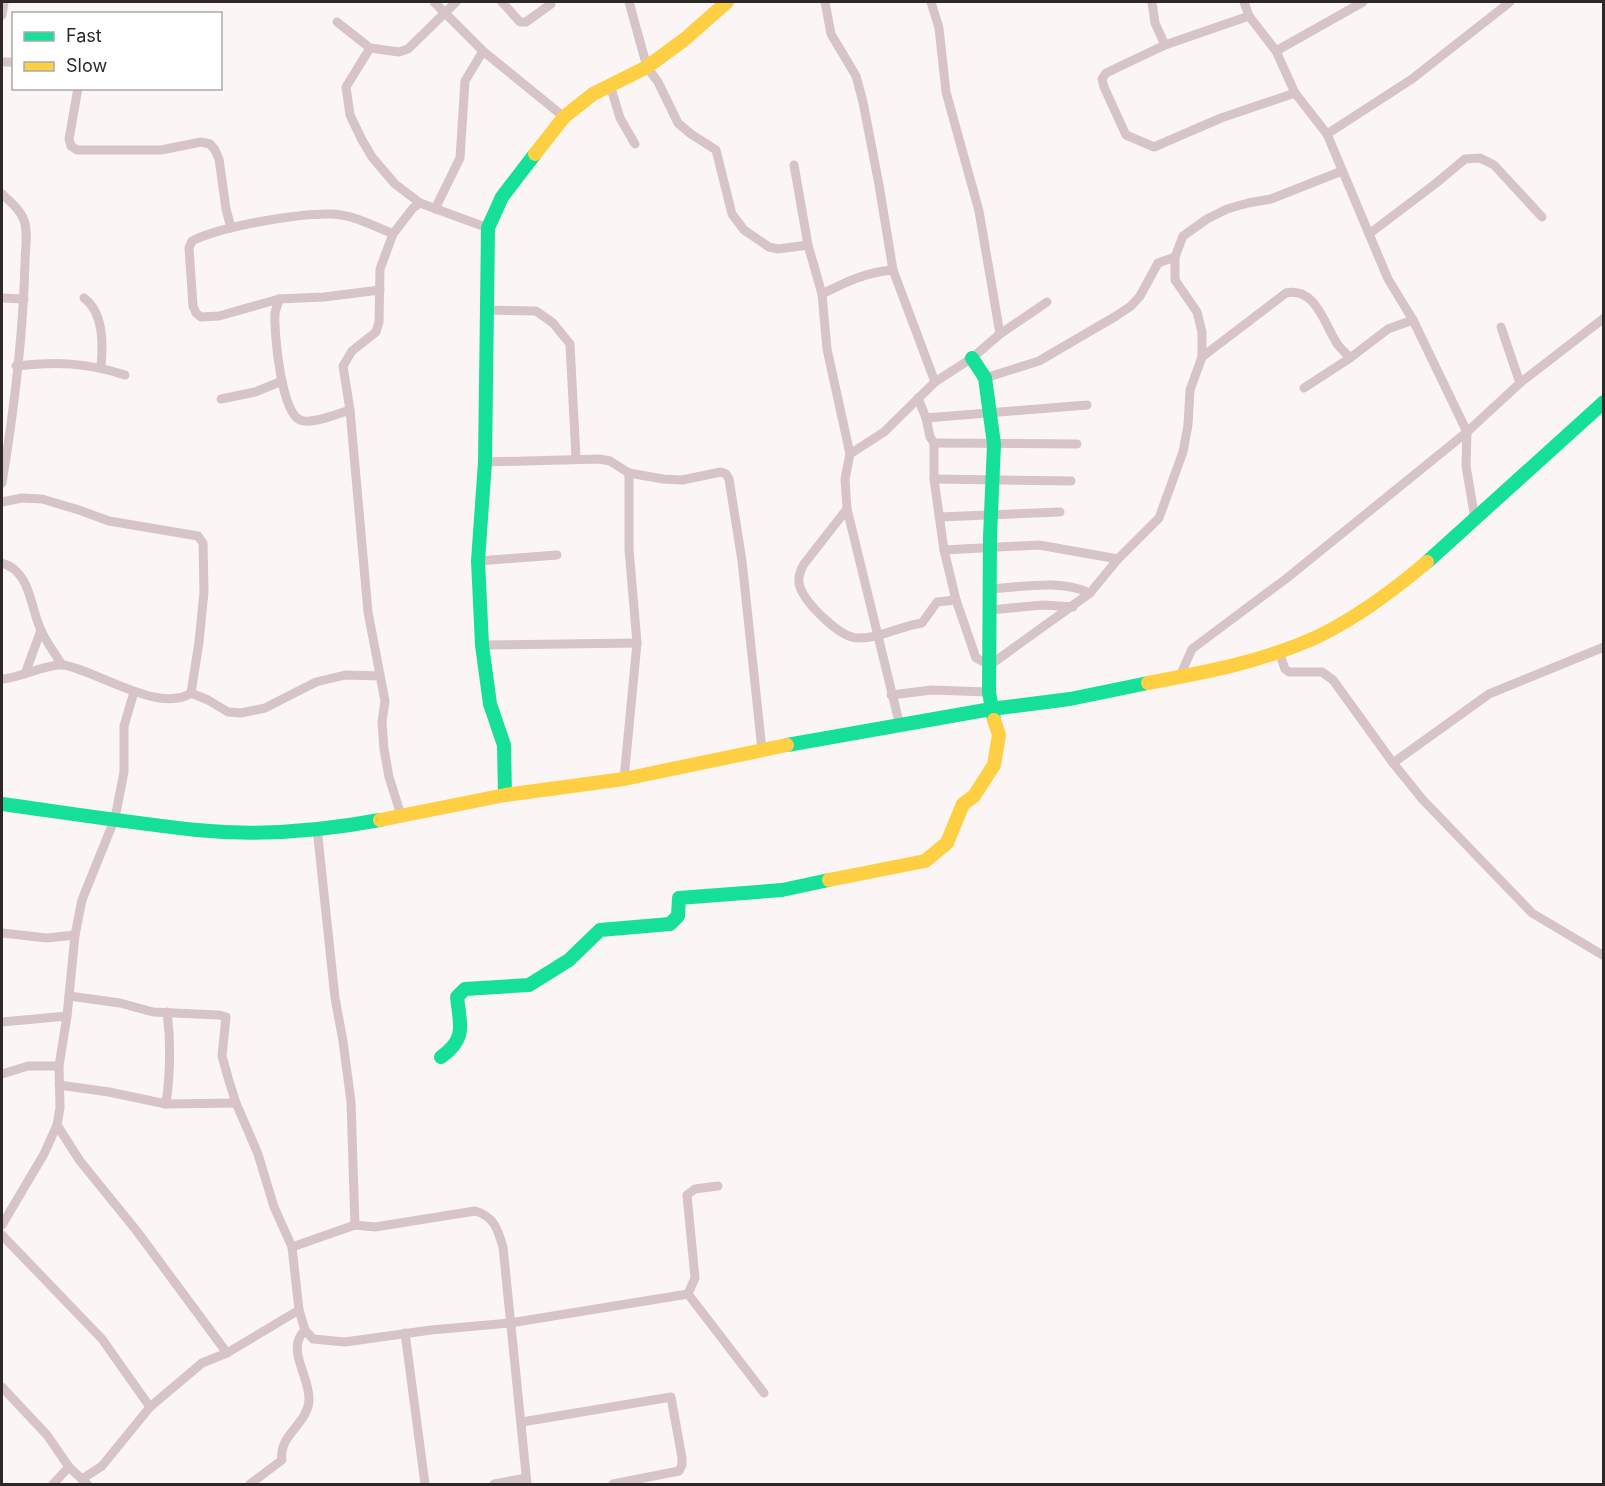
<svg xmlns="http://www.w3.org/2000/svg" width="1605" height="1486" viewBox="0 0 1605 1486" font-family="Inter,sans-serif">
<rect width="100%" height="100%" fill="#fbf5f6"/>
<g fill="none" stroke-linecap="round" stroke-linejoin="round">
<g stroke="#d6c4c6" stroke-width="9">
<path d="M434 2 483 51 564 117"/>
<path d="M502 2 520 22H526L551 4"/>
<path d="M629 2 647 67 658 82 678 123 691 134 716 150 732 214 744 230 769 247 778 249 808 245"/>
<path d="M825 2 831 34 856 76 863 102 879 185 893 270 935 382"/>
<path d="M931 2 939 28 946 92 979 211 1000 334"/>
<path d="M1152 2 1155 23 1165 45"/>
<path d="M1244 2 1249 16 1276 51 1295 93 1327 134 1388 279 1413 320 1467 432 1466 466 1475 519"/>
<path d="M2 15 4 2"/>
<path d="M1249 16 1165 45 1106 73 1102 79 1104 87 1126 135 1154 147 1221 118 1295 93"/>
<path d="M337 22 370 48 399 52 408 49 456 2"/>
<path d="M370 48 346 87 350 115 362 140 372 157 395 184 420 203 488 228"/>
<path d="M1276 51 1363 2"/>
<path d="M2 62H14"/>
<path d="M610 85 620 118 635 144"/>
<path d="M78 88 69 139 71 146 77 150H161L201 142 210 144 215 150 219 159 226 209 231 228"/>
<path d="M1327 134 1412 79 1510 2"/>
<path d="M794 165 808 245 822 294 827 349 850 454 845 479 847 509 900 726"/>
<path d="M2 194C9 201 19 208 23 218 29 230 25 250 25 263 23 336 14 411 2 483"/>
<path d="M435 209 460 158 465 81 483 51"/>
<path d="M1369 234 1435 184 1465 159 1480 158 1494 165 1542 217"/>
<path d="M380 290 324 297 279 299 219 316 201 317 196 313 193 306 189 248 192 241C222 226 299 213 332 214 354 215 374 226 393 234"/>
<path d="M822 294C846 282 866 272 893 270"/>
<path d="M2 298 24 299"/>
<path d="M84 298C104 313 103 344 101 367"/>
<path d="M279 299C278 304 276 309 275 313 274 333 281 412 300 420 310 425 338 414 350 410"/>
<path d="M486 310 536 311 553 323 570 344 576 458"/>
<path d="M1501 327 1520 383"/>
<path d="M1202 357 1286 293C1314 287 1323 320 1335 340 1338 347 1345 352 1350 358"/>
<path d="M16 366C55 361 88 363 125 375"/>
<path d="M985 378 1039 361 1116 316 1131 306 1140 296 1158 263 1175 257"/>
<path d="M1304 388 1350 358 1388 329 1413 320"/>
<path d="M918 398 926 418 930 437 934 443V479L944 550 956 600 976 658 990 665 1090 593 1118 559 1159 518 1183 452 1188 425 1190 390 1202 357V332L1197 312 1175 280V257L1183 236 1207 219 1227 209 1248 203 1271 199 1342 171"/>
<path d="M221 399 255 392 282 381"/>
<path d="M926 418 1087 405"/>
<path d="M934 443 1077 444"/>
<path d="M850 454 884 432 935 382 972 358 1000 334 1047 302"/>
<path d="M485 462 599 459 610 461 629 473 663 479 682 480 721 472 726 474 729 479 742 561 762 750"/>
<path d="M934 479 1071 481"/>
<path d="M2 502 22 498 42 499 79 510 109 521 198 536 203 543 204 592 199 642 191 693"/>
<path d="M847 509 804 564C800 571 797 579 800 587 806 604 840 638 858 638 882 638 900 626 922 623L937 602 956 600"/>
<path d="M939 517 1060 512"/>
<path d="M944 550 1039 545 1118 559"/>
<path d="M478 561 557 555"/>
<path d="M2 563C30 571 30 605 40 628 45 641 55 653 62 665"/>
<path d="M991 589C1023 587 1060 579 1090 593"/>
<path d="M990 610 1043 605 1073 607"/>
<path d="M482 645 637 643"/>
<path d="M1279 652 1285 669 1289 672H1322L1333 680 1393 763 1423 800 1532 913 1604 956"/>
<path d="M25 674 41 630"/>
<path d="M1179 678 1192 649 1287 578 1467 432 1520 383 1604 318"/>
<path d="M2 679C19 678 50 663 64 665 97 671 160 714 191 693L208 700 228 712 241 713 265 708 316 682 345 675 380 676"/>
<path d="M891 695 932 690 989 692"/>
<path d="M1393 763 1489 694 1604 647"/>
<path d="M624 779 637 643 629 549V473"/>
<path d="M401 815 389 777 384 749 382 722 385 701 368 612 350 410 343 366 352 351 376 332 379 322 380 269 393 234 413 208 420 203"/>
<path d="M317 828 335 998 343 1041 351 1102 355 1225"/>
<path d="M2 933 47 938 75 935"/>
<path d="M69 996 120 1003 153 1012 219 1015 226 1017 222 1056 229 1081 236 1103 258 1154 274 1207 292 1247 299 1310 305 1330 313 1339 345 1342 431 1330 510 1323 688 1294"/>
<path d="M2 1022 67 1016"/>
<path d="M2 1074 28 1066H59"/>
<path d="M59 1085 109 1092 166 1104 236 1103"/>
<path d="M166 1104C170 1075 171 1042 167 1012"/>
<path d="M57 1125 80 1161 136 1230 227 1353"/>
<path d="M2 1225 44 1154 57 1125 60 1108 59 1066 67 1016 75 935 82 900 115 818 124 772V726L134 692"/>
<path d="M2 1235 102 1339 150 1407"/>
<path d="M292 1247 355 1225 375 1227 475 1211C494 1216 498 1230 503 1247L527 1484"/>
<path d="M688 1294 695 1278 687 1195 695 1189 718 1186"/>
<path d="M688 1294 764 1393"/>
<path d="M405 1333 425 1484"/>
<path d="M2 1387 47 1435 69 1467 87 1484"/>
<path d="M522 1422 671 1397 682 1458V1465L679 1471 613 1484"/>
<path d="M82 1479 102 1466 150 1407 202 1363 227 1353 299 1310"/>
<path d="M53 1484 69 1467"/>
<path d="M250 1484 282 1460C278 1435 308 1424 309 1400 310 1376 285 1349 305 1330"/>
<path d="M494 1484 526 1478"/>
</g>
<g stroke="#16e098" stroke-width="14">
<path d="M972 358 985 378 994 444 990 537 989 692 994 720"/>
<path d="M1427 562 1604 402"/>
<path d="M787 745 991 709 1070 699 1148 683"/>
<path d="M505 795 504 745 490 704 482 645 478 561 485 462 488 228 502 197 535 154"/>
<path d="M2 804C67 813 132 823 197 830 256 836 321 831 380 820"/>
<path d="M441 1057C467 1039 460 1025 457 997L465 989 529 985 569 960 600 930 670 924 678 916 679 898 782 890 829 880"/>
</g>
<g stroke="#ffcf43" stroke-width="14">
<path d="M535 154 564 117 593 94 647 67 685 39 727 2"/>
<path d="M1148 683C1207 672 1266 661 1321 635 1359 616 1394 590 1427 562"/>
<path d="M380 820 505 795 624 779 787 745"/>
<path d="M829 880 925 861 947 843 963 804 974 796 994 765 999 735 994 720"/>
</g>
</g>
<rect width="1605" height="1486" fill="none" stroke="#2f2829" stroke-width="6"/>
<rect x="12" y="12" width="210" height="78" fill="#ffffff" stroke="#aca9a9" stroke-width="1.5"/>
<rect x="24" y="32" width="30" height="9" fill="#16e098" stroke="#aca9a9" stroke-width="1.5"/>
<text x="66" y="42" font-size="18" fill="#2f2829">Fast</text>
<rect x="24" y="62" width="30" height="9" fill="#ffcf43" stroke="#aca9a9" stroke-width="1.5"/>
<text x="66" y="72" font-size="18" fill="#2f2829">Slow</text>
</svg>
